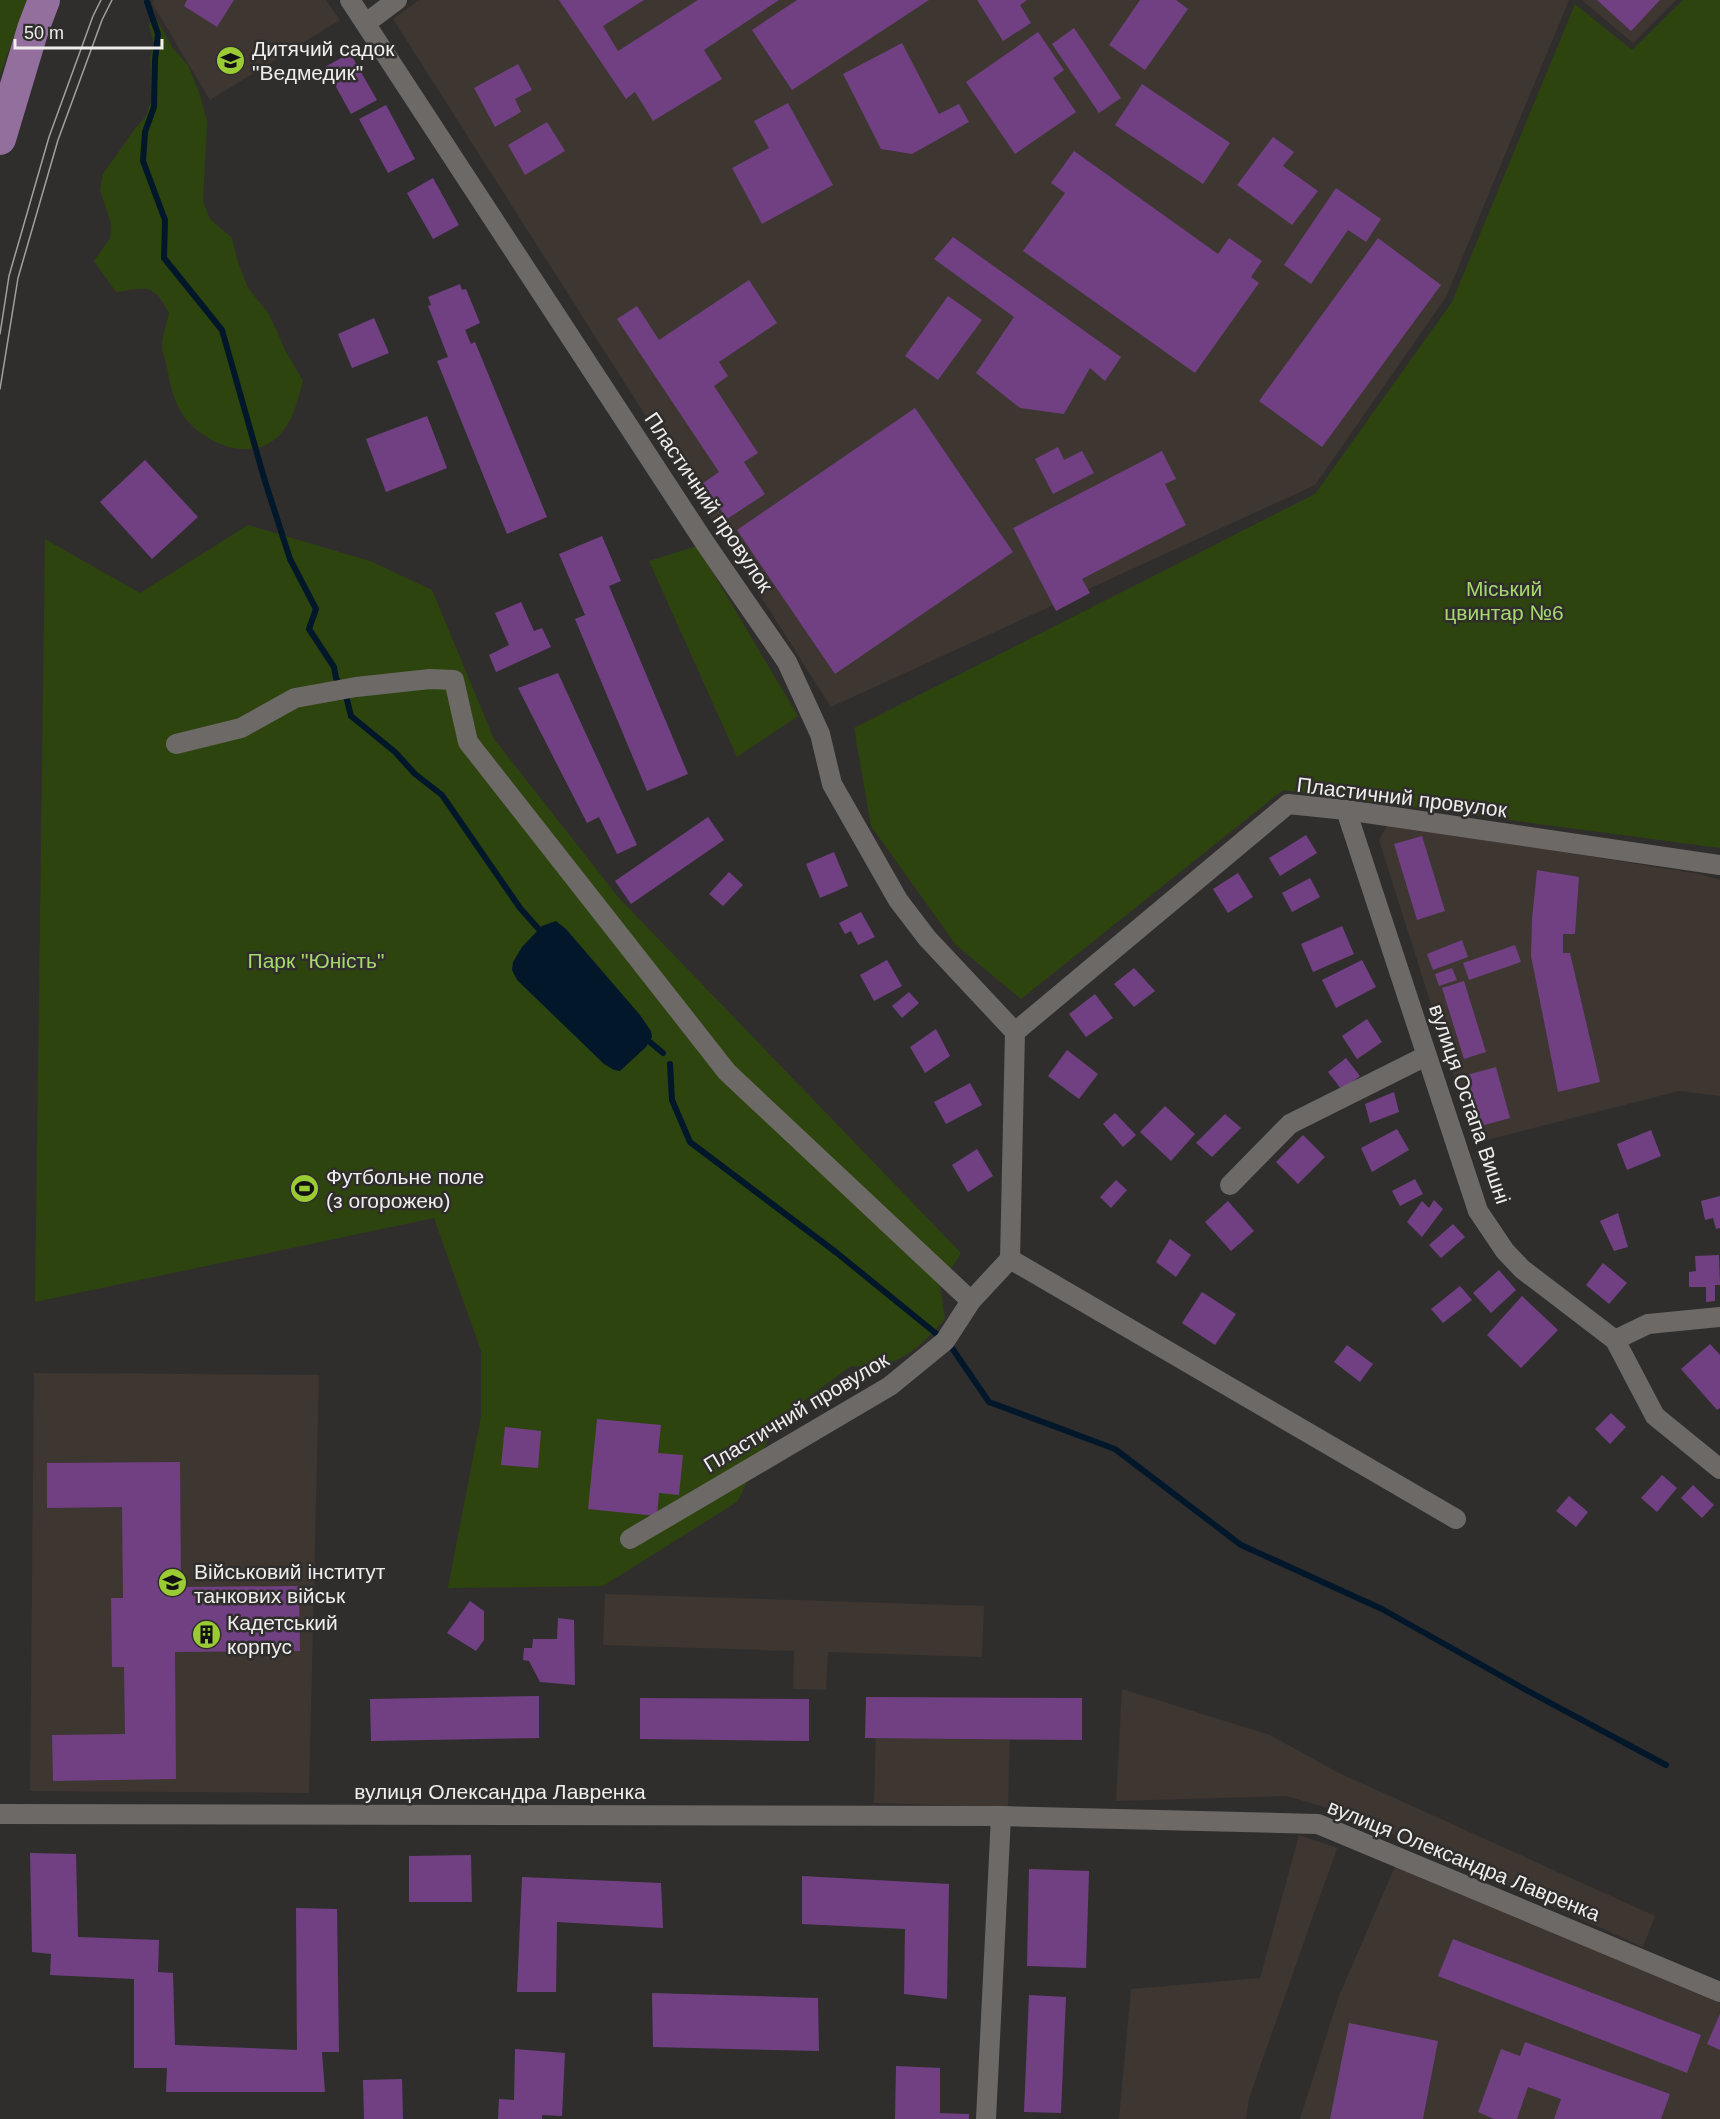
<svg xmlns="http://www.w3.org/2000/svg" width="1720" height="2119" viewBox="0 0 1720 2119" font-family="Arial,sans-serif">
<rect width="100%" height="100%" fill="#302e2d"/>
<g fill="#3e3631">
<path d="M154 0H326L340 20 210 100 152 3Z"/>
<path d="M419 0H1569L1446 297 1315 485 831 707 393 19Z"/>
<path d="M1582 0H1676L1633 43Z"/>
<path d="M1388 824 1699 874 1720 880V1096L1679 1091 1475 1143 1379 840Z"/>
<path d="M34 1373 319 1375 309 1793 30 1791Z"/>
<path d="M605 1594 984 1606 982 1657 828 1652 826 1690 793 1689 794 1651 603 1645Z"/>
<path d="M1122 1689 1270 1735 1339 1773 1655 1916 1643 1947 1343 1812 1286 1796 1116 1801Z"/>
<path d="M877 1697 1011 1698 1008 1807 874 1803Z"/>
<path d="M1299 1835 1337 1848 1249 2098 1246 2119H1119L1131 1989 1260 1978Z"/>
<path d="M1399 1857 1720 1992V2119H1300L1339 1996Z"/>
</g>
<g fill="#2e440f">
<path d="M0 0H27L0 75Z"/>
<path d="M1683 0H1720V848L1283 790 1021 999 956 945 871 826 854 728 1315 494 1452 302 1575 4 1632 50Z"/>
<path d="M154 15 174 50 188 65 200 95 207 121 203 201 210 219 232 238 238 262 248 288 269 314 285 350 303 381C298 399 294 418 282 432 255 466 203 444 183 415 173 400 170 384 167 367 166 361 163 355 162 349 161 338 167 324 169 313 152 282 148 288 116 292L94 261 110 238 111 223 100 190 103 174 134 130 146 116 152 98 150 57 154 44 149 25Z"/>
<path d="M248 525 370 561 432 590 494 739 618 897 961 1253 940 1286 945 1319C917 1351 896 1370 851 1366L778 1420 737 1502 603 1586 448 1588 481 1416V1351L434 1218 35 1302 45 539 140 593Z"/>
<path d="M697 546 798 716 737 757 649 561Z"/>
</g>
<path fill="#02182a" d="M556 921 566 929 640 1015 651 1031 652 1037 646 1047 620 1071 614 1070 604 1064 517 980 512 970 513 962 522 947 542 926Z"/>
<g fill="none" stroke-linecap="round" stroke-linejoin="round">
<g stroke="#02182a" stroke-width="6">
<path d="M147 2 158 34 155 60 154 107 145 132 143 161 165 220 164 258 222 330 264 478 290 559 316 609 309 629 334 667 336 678 346 696 351 716 395 752 415 774 442 795 520 908 544 935"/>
<path d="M645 1038 663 1053"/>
<path d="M670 1064 672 1100 690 1142 837 1253 939 1336"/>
<path d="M952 1348 989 1402 1115 1449 1241 1545 1382 1609 1528 1691 1666 1765"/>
</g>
</g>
<g fill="#704083">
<path d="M187 0H234L217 27 184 6Z"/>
<path d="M559 0H644L603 26 618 51 698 0H779L704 50 722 79 653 121 635 92 626 99Z"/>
<path d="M797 0H929L792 90 752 30Z"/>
<path d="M977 0H1027L1020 5 1031 23 1003 41Z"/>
<path d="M1140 0H1176L1188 9 1145 70 1109 45Z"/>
<path d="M1597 0H1660L1631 31Z"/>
<path d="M1074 28 1121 98 1099 113 1052 44Z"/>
<path d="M1038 32 1064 70 1053 78 1076 112 1015 154 966 82Z"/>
<path d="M902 43 939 114 959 104 969 122 912 154 881 149 843 74Z"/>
<path d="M350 53 377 100 351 114 325 67Z"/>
<path d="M518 64 532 90 515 99 521 112 495 127 474 88Z"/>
<path d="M1142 84 1230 143 1203 184 1115 125Z"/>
<path d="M788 103 833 185 762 224 732 168 769 148 754 121Z"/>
<path d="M386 105 415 159 388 173 359 119Z"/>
<path d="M547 122 565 151 525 175 508 145Z"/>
<path d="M1273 137 1294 152 1283 166 1318 191 1292 225 1237 185Z"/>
<path d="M1074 151 1218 254 1229 238 1262 261 1251 277 1259 283 1195 373 1023 251 1065 193 1051 183Z"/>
<path d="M433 178 459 225 433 239 407 193Z"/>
<path d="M1336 188 1381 219 1366 242 1348 230 1311 284 1284 265Z"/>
<path d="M953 237 1121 357 1105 381 1090 368 1064 414 1020 408 976 373 1014 317 934 259Z"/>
<path d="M1378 238 1441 285 1322 447 1259 401Z"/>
<path d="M749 280 777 323 719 362 728 376 714 386 758 453 744 462 765 494 727 519 703 483 719 472 617 319 637 306 659 340Z"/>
<path d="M460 284 462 290 466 289 480 323 465 330 471 344 475 342 547 517 507 534 437 361 448 357 428 306 431 305 428 297Z"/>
<path d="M948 296 982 320 938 380 905 356Z"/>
<path d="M374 318 389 353 352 368 338 334Z"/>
<path d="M915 408 1013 552 835 674 737 530Z"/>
<path d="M427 416 447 468 386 492 366 439Z"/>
<path d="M1058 447 1064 460 1082 451 1094 473 1053 494 1035 459Z"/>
<path d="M1162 451 1176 479 1165 484 1186 525 1082 579 1090 593 1056 611 1013 528Z"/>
<path d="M145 460 198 517 152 559 100 502Z"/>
<path d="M602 536 621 581 609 586 688 774 647 791 575 619 585 615 559 554Z"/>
<path d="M521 602 534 631 542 628 551 647 496 672 489 655 509 645 495 613Z"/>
<path d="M558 673 637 845 617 854 599 817 587 823 518 688Z"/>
<path d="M708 817 724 840 631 904 615 881Z"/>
<path d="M1306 835 1317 853 1280 876 1269 858Z"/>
<path d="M1422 836 1445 911 1417 920 1394 844Z"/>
<path d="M834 852 848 886 820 898 806 864Z"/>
<path d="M1537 870 1579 877 1575 934H1563V953H1570L1600 1082 1558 1092 1531 956 1532 919Z"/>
<path d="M729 872 743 885 723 906 709 894Z"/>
<path d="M1238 873 1253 897 1228 913 1213 889Z"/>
<path d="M1310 878 1320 897 1292 912 1282 893Z"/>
<path d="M861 912 875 937 858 945 851 931 845 934 839 923Z"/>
<path d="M1342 926 1354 954 1313 972 1301 944Z"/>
<path d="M1462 940 1468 957 1433 970 1427 954Z"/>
<path d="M1515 945 1521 962 1469 980 1463 963Z"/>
<path d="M887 960 902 986 874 1001 860 975Z"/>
<path d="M1362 960 1376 987 1336 1008 1322 980Z"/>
<path d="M1134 968 1155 991 1134 1007 1114 984Z"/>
<path d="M1452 968 1457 980 1439 986 1435 974Z"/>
<path d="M1464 981 1486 1052 1464 1059 1442 988Z"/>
<path d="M909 992 919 1003 902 1018 892 1006Z"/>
<path d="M1095 994 1113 1018 1086 1037 1069 1014Z"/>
<path d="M1367 1019 1382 1042 1357 1059 1342 1036Z"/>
<path d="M936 1029 950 1056 925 1073 910 1047Z"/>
<path d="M1067 1050 1098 1074 1079 1099 1048 1076Z"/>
<path d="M1346 1058 1360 1076 1342 1090 1328 1072Z"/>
<path d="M1496 1067 1510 1118 1481 1126 1467 1075Z"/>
<path d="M970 1083 982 1105 946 1124 934 1102Z"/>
<path d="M1394 1092 1399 1112 1370 1123 1365 1104Z"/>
<path d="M1165 1106 1195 1134 1171 1161 1140 1132Z"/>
<path d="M1115 1113 1136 1135 1123 1147 1103 1124Z"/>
<path d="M1225 1114 1241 1128 1212 1157 1196 1143Z"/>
<path d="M1397 1129 1409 1150 1372 1172 1361 1148Z"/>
<path d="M1651 1130 1661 1156 1627 1170 1617 1144Z"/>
<path d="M1303 1135 1325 1157 1298 1184 1276 1162Z"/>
<path d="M977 1149 993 1176 968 1192 952 1165Z"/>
<path d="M1415 1179 1423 1194 1400 1206 1392 1191Z"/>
<path d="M1116 1180 1127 1190 1111 1208 1100 1197Z"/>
<path d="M1720 1196V1228L1716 1229 1713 1218 1705 1220 1701 1201Z"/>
<path d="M1434 1200 1443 1209 1422 1237 1407 1222 1422 1201 1429 1208Z"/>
<path d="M1228 1201 1254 1231 1231 1251 1205 1222Z"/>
<path d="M1618 1213 1628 1247 1614 1251 1600 1221Z"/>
<path d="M1453 1224 1465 1237 1441 1258 1429 1245Z"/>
<path d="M1170 1239 1191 1255 1176 1277 1156 1262Z"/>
<path d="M1719 1255 1720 1285H1715V1301L1706 1302V1287H1689V1272L1696 1271 1695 1256Z"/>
<path d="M1603 1263 1627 1283 1609 1304 1586 1285Z"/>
<path d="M1499 1270 1516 1290 1491 1313 1473 1293Z"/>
<path d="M1460 1286 1472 1300 1443 1323 1431 1309Z"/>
<path d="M1202 1292 1236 1314 1215 1345 1182 1323Z"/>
<path d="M1522 1296 1558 1330 1521 1368 1487 1335Z"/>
<path d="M1710 1344 1720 1355V1408L1717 1410 1681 1369Z"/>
<path d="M1347 1345 1373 1364 1360 1382 1334 1362Z"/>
<path d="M1611 1413 1626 1427 1610 1444 1595 1429Z"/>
<path d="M597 1419 661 1425 658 1453 683 1455 679 1495 659 1493 657 1516 588 1509Z"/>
<path d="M505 1427 541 1431 538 1468 501 1465Z"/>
<path d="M180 1462 181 1587 299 1586 300 1651 175 1652 176 1779 53 1781 52 1735 125 1734 124 1667H112L111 1598H123L122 1507 47 1508V1463Z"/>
<path d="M1662 1475 1677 1488 1657 1512 1641 1498Z"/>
<path d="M1693 1485 1714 1505 1702 1518 1681 1498Z"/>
<path d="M1569 1496 1588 1512 1576 1527 1556 1511Z"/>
<path d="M470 1601 484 1611V1640L476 1651 447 1633Z"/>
<path d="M558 1618 574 1620 575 1685 540 1682 529 1661 523 1660 524 1648H532L533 1639H557Z"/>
<path d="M539 1696V1738L371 1741 370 1699Z"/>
<path d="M866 1697 1082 1698V1740L865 1738Z"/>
<path d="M640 1698 809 1699V1741L640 1739Z"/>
<path d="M30 1853 76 1854 78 1937 159 1940 158 1972 173 1973 175 2045 297 2050 296 1908 337 1909 339 2052H322L325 2092H166L167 2068H134V1979L50 1975 51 1954 32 1952Z"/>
<path d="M471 1855 472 1902H409V1856Z"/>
<path d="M1029 1869 1089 1871 1086 1968 1027 1966Z"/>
<path d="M802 1876 949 1884 947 1999 904 1994 905 1929 802 1924Z"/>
<path d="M522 1877 661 1883 663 1928 557 1922 556 1992H517Z"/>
<path d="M1453 1939 1701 2035 1687 2073 1438 1976Z"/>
<path d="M652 1993 818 1998 819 2051 653 2047Z"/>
<path d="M1029 1995 1066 1997 1061 2113 1024 2112Z"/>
<path d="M1720 2014V2050L1707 2044Z"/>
<path d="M1349 2023 1438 2041 1423 2119H1330Z"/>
<path d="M1525 2042 1670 2094 1661 2119H1554L1561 2099 1528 2087 1517 2119H1494L1478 2112 1501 2049 1520 2056Z"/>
<path d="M515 2049 565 2053 562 2116 542 2115V2119H498L499 2099 514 2100Z"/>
<path d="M896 2066 940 2068V2113L969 2114V2119H895Z"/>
<path d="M402 2079 403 2119H364L363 2080Z"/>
</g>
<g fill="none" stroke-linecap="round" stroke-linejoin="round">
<g stroke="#6c6967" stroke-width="20">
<path d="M350 0 705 543 787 662 820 734 832 784 898 900 927 938 1015 1032 1010 1259 971 1301 945 1341 890 1386 630 1539"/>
<path d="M366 23 397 0"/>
<path d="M176 744 241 728 295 698 356 687 430 679 454 680 468 742 727 1072 971 1301"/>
<path d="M1346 810 1478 1211 1505 1251 1522 1269 1615 1340 1655 1416 1720 1469"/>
<path d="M1015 1032 1288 804 1346 810 1720 865"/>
<path d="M1230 1185 1290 1124 1426 1056"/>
<path d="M1010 1259 1456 1519"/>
<path d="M1615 1340 1648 1324 1720 1317"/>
<path d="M0 1814 1001 1816 1318 1824 1720 1992"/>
<path d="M986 2119 1001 1816"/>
</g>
<path stroke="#926f9d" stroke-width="32" d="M0 139 33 29 44 0"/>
<g stroke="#a1a09f" stroke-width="1.5">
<path d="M0 334 9 276 49 137 93 16 101 0"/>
<path d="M0 389 18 278 58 140 102 20 112 0"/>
</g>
</g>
<defs>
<symbol id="school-disc" viewBox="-11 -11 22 22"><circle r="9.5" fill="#9acb34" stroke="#302e2d"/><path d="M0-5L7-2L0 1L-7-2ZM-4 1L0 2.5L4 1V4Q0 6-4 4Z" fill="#111"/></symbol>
<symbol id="stadium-disc" viewBox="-11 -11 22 22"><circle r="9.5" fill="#9acb34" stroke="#302e2d"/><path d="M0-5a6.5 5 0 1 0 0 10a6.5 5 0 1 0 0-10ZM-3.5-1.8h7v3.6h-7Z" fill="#111"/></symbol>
<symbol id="university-disc" viewBox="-11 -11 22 22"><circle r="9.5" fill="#9acb34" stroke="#302e2d"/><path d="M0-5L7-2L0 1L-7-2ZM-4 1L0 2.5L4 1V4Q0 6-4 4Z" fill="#111"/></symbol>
<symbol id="building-disc" viewBox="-11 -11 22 22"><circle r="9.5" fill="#9acb34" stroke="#302e2d"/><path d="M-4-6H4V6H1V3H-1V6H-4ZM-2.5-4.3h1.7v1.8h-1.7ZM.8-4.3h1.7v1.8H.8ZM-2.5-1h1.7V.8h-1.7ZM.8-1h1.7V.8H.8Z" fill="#111"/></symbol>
</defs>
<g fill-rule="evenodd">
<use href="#school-disc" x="214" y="44" width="33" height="33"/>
<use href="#stadium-disc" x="288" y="1172" width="33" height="33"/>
<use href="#university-disc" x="156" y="1566" width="33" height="33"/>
<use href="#building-disc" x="190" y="1618" width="33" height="33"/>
</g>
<g text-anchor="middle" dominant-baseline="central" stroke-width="5" stroke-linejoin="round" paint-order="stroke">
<g font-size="21" fill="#efeeed" stroke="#302e2d" text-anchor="start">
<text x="252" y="48">Дитячий садок<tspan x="252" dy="24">"Ведмедик"</tspan></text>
<text x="326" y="1176">Футбольне поле<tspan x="326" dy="24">(з огорожею)</tspan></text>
<text x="194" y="1571">Військовий інститут<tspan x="194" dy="24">танкових військ</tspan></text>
<text x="227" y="1622">Кадетський<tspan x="227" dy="24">корпус</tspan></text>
</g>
<g font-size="21" fill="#efeeed" stroke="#302e2d">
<text transform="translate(709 502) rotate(56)">Пластичний провулок</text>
<text transform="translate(1402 797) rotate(7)">Пластичний провулок</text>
<text transform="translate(1470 1104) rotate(71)">вулиця Остапа Вишні</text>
<text transform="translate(796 1412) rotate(-31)">Пластичний провулок</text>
<text x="500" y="1791">вулиця Олександра Лавренка</text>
<text transform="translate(1464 1860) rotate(22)">вулиця Олександра Лавренка</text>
</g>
<g font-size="21" fill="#a7d86c" stroke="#302e2d">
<text x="1504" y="588">Міський<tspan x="1504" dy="24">цвинтар №6</tspan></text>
<text x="316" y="960">Парк "Юність"</text>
</g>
</g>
<path d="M15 39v9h147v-9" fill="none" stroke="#efeeed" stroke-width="3"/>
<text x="24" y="39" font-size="18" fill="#efeeed" stroke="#302e2d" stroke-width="4.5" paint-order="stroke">50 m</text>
</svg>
